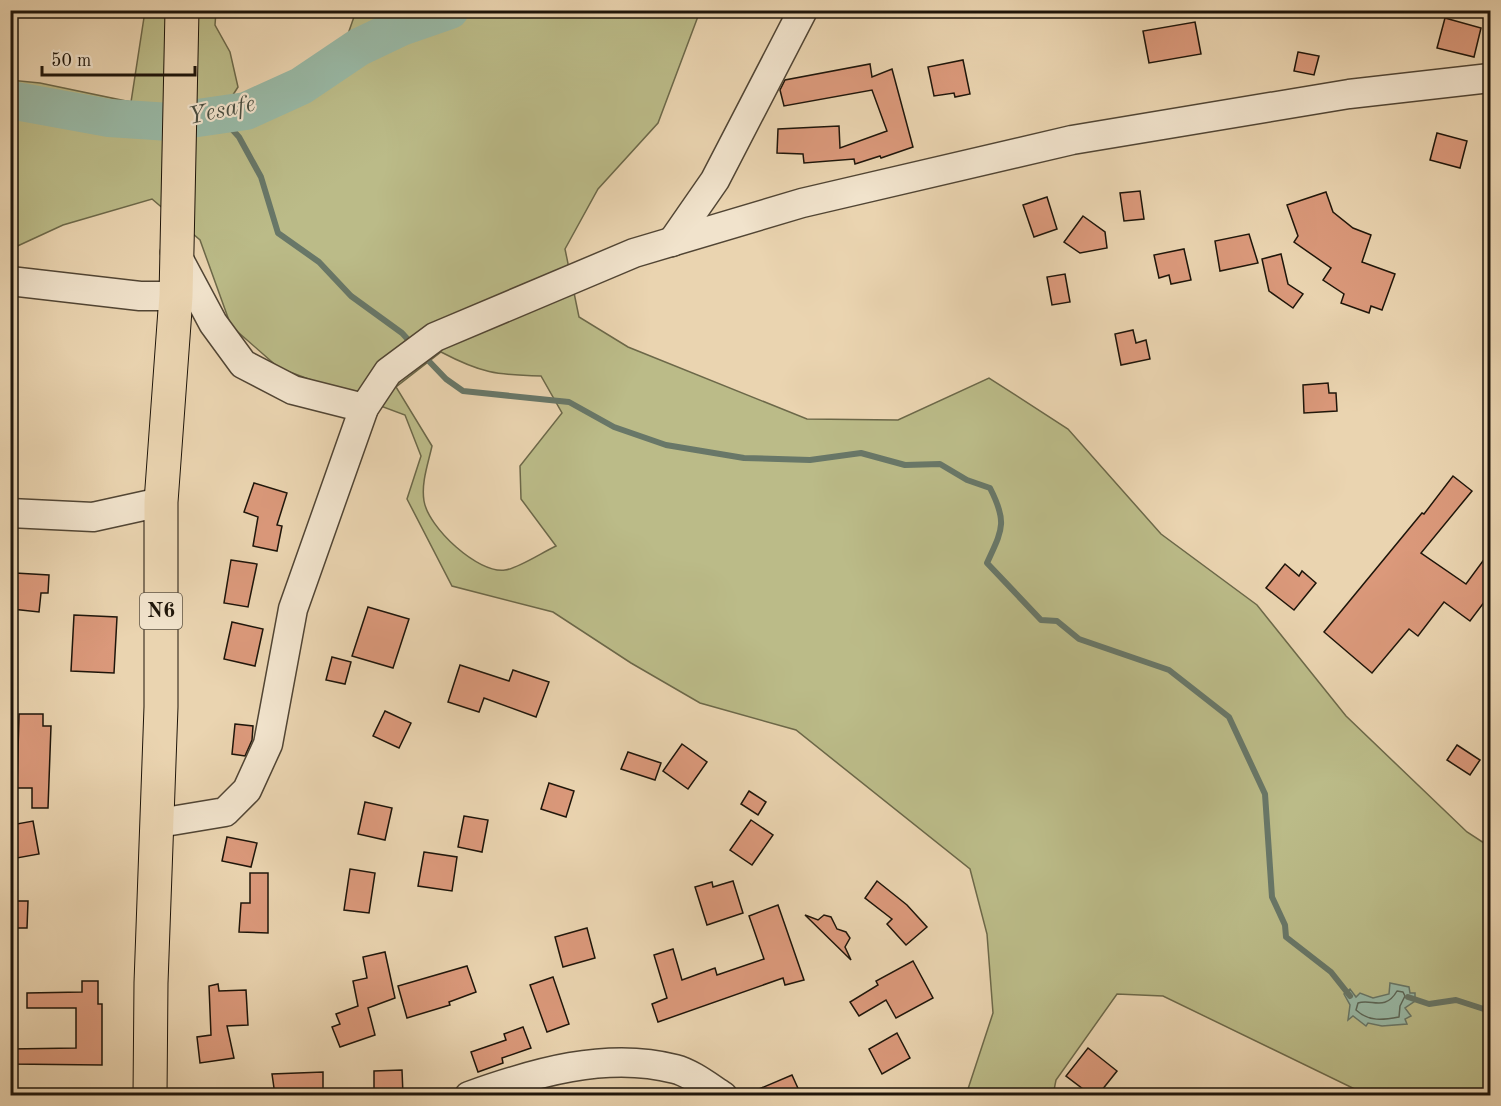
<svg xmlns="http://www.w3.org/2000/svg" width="1501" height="1106" viewBox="0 0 1501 1106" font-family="'Old Standard TT',serif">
<rect width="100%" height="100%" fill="#ead4b0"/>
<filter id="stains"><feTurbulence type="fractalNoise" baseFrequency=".00333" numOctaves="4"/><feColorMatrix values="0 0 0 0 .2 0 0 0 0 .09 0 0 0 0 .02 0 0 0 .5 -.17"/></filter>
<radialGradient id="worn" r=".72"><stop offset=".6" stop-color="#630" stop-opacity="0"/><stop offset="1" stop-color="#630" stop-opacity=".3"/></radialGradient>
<path fill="#bb8" stroke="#6c6849" stroke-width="1.5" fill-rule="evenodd" d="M145 11H216L215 25 230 52 238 87 220 115C273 107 315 76 359 47L348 34 356 11H700L658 123 598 189 565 249 579 317 628 347 807 419 898 420 989 378 1068 429 1161 534 1257 605 1346 716 1467 832 1487 845 1490 842V1095H1367L1163 996 1117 994 1056 1080 1053 1095H966L993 1013 987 934 970 869 796 730 700 703 631 663 553 612 452 586 407 499 421 456 405 415 279 368 231 326 200 240 152 199 63 225 11 249 10 80 40 83 131 102ZM441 352C481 373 496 375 541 376L562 413 520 466 521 499 556 546C543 552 517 569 505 570 478 574 428 527 424 501 421 483 428 464 432 446L396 387Z"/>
<path fill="#99b9a6" stroke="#687768" stroke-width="1.5" d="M1390 983 1409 987 1410 993H1415V1001L1405 1008 1411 1016 1405 1019 1407 1024 1382 1026 1368 1023 1366 1026 1353 1016 1348 1020 1350 1005 1344 994 1350 989 1356 997 1360 993 1373 998 1389 994Z"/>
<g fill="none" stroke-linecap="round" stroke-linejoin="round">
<path stroke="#5c6758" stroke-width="1.5" d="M1397 991 1403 992 1405 996 1400 1006 1399 1017C1383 1020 1369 1022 1356 1010L1358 1003C1371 998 1385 1012 1397 991Z"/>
<g stroke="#687768" stroke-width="6">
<path d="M219 115 239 137 261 177 278 233 319 262 351 296 402 333 412 344"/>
<path d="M424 356 446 379 463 391 569 402 614 427 666 445 744 458 810 460 861 453 905 465 940 464 967 480 990 488C1008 523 1002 530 987 563L1041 620 1057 621 1079 639 1169 670 1229 717 1265 794 1272 897 1285 925 1286 937 1331 972 1350 996"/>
<path d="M1408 997 1429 1004 1456 1000 1490 1011"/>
</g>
<path stroke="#99b9a6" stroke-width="38" d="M10 100 109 118 170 122 246 111 301 86 359 47 401 27 450 10"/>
</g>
<g fill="#db997b" stroke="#1e150a" stroke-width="1.5">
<path d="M1445 18 1481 28 1474 57 1437 48Z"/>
<path d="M1195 22 1201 54 1149 63 1143 31Z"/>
<path d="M1298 52 1319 56 1314 75 1294 71Z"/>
<path d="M963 60 970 94 955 97 954 93 934 96 928 67Z"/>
<path d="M870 64 872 77 892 69 913 147 881 158 880 156 855 164 854 159 804 163 803 154 777 153 778 129 839 126 840 148 887 131 872 90 784 106 780 90 785 80Z"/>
<path d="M1437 133 1467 141 1460 168 1430 160Z"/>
<path d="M1140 191 1144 219 1124 221 1120 193Z"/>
<path d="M1326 192 1333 212 1353 228 1371 235 1362 262 1395 274 1382 310 1371 306 1369 313 1341 303 1344 294 1323 280 1331 268 1294 242 1298 236 1287 205Z"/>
<path d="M1047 197 1057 229 1034 237 1023 205Z"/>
<path d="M1083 216 1105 232 1107 248 1080 253 1064 242Z"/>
<path d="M1249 234 1258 263 1220 271 1215 241Z"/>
<path d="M1184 249 1191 280 1171 284 1169 275 1159 278 1154 255Z"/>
<path d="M1281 254 1288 284 1303 294 1293 308 1269 291 1262 259Z"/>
<path d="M1065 274 1070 302 1052 305 1047 277Z"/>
<path d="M1133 330 1136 343 1146 340 1150 359 1121 365 1115 334Z"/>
<path d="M1328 383 1329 393H1336L1337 411 1304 413 1303 385Z"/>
<path d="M1453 476 1472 491 1421 553 1466 584 1491 550V593L1470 621 1444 602 1418 636 1409 629 1372 673 1324 632 1422 513 1424 514Z"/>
<path d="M254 483 287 493 277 525 282 526 277 551 253 546 258 517 244 512Z"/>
<path d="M231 560 257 564 248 607 224 603Z"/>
<path d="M1285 564 1299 576 1302 571 1316 583 1294 610 1266 588Z"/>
<path d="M15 573 49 575 48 593H41L39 612 12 609Z"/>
<path d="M368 607 409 619 393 668 352 656Z"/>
<path d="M74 615 117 617 114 673 71 671Z"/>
<path d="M232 622 263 629 255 666 224 659Z"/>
<path d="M332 657 351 662 345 684 326 680Z"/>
<path d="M460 665 509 681 513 670 549 682 536 717 484 698 479 712 448 702Z"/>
<path d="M385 711 411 723 399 748 373 736Z"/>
<path d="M19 714H43V726H51L48 808H32V788H17Z"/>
<path d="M235 724 253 726 252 740 245 756 232 754Z"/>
<path d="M682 744 707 762 688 789 663 771Z"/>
<path d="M1457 745 1480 760 1470 775 1447 760Z"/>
<path d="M628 752 661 763 655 780 621 769Z"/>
<path d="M549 783 574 791 566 817 541 809Z"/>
<path d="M749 791 766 802 758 815 741 804Z"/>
<path d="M365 802 392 808 385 840 358 834Z"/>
<path d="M464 816 488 820 482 852 458 847Z"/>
<path d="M751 820 773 835 752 865 730 850Z"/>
<path d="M33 821 39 854 17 858 11 825Z"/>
<path d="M227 837 257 843 251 867 222 861Z"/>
<path d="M424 852 457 857 452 891 418 886Z"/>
<path d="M350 869 375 873 369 913 344 910Z"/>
<path d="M250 873H268V933L239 932 241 903H250Z"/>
<path d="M733 881 743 913 707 925 695 887 712 882 713 887Z"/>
<path d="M877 881 907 905 927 927 906 945 887 924 892 919 865 898Z"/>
<path d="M12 901H28L27 928H12Z"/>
<path d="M778 905 804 980 785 985 783 978 658 1022 652 1004 667 998 654 955 673 949 682 980 715 968 717 975 764 959 749 916Z"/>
<path d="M805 915 818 920 824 915 831 917 837 929 846 932 850 938 845 947 851 960Z"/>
<path d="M587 928 595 958 563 967 555 937Z"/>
<path d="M385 952 395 998 368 1008 375 1035 340 1047 332 1027 340 1024 336 1014 358 1006 353 981 367 978 363 957Z"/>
<path d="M913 961 933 998 896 1018 886 1000 859 1016 850 1002 878 985 876 981Z"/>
<path d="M467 966 476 992 449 1002 450 1005 407 1018 398 986Z"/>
<path d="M553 977 569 1024 547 1032 530 985Z"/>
<path d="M82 981H98V1004H102V1065L10 1064V1049L76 1048V1008H27V993L82 992Z"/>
<path d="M218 984 219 991 246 990 248 1025 227 1026 234 1058 200 1063 197 1037 211 1035 209 986Z"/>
<path d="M523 1027 531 1048 502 1058 503 1063 478 1072 471 1052 506 1040 504 1034Z"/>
<path d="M897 1033 910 1058 882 1074 869 1049Z"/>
<path d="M1088 1048 1117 1071 1098 1095H1091L1066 1076Z"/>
<path d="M402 1070 403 1095H374V1071Z"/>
<path d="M323 1072V1090L320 1092 321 1095H275L272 1074Z"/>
<path d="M792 1075 801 1095H745Z"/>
</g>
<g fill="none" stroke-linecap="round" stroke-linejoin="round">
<defs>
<g id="minor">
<path d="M672 242 715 180 803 10"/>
<path d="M175 252 213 323 243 364 293 390 364 408"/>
<path d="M10 281 140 296H176"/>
<path d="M10 513 93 517 161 502"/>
<path d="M159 823 225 812 247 790 268 744 293 609 364 408 388 372 435 337 634 253 802 203 1072 140 1349 94 1490 78"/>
<path d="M469 1096C533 1073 607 1051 675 1069 691 1073 709 1087 723 1096"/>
</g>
<path id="highway" d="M150 1096 151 983 161 707V502L176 296 182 10"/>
</defs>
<use href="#minor" stroke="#514534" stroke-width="31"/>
<use href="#highway" stroke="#1e150a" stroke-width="35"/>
<use href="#minor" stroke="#f1e3cc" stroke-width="28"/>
<use href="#highway" stroke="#ead4b0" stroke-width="33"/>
</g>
<g text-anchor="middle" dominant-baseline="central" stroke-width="4.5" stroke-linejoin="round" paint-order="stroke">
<rect fill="#f1e3cc" stroke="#5d5344" stroke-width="1.5" x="140" y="593" width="42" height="36" rx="4.5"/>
<g font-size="21" font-weight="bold" fill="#1e150a">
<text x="161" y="611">N6</text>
</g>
<g font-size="24" font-style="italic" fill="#494e41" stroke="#f1e3cc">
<text transform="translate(222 111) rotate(-12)">Yesafe</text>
</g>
</g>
<rect width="1501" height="1106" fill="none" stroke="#ead4b0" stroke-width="36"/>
<rect x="12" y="12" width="1477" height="1082" fill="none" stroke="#1e150a" stroke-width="3"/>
<rect x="18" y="18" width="1465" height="1070" fill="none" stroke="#1e150a" stroke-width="1.5"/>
<path d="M42 66v9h153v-9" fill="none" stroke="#1e150a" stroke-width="3"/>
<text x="51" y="66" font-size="18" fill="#1e150a" stroke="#f1e3cc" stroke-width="4.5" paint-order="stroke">50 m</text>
<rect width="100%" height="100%" filter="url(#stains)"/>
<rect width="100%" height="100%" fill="url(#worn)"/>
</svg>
